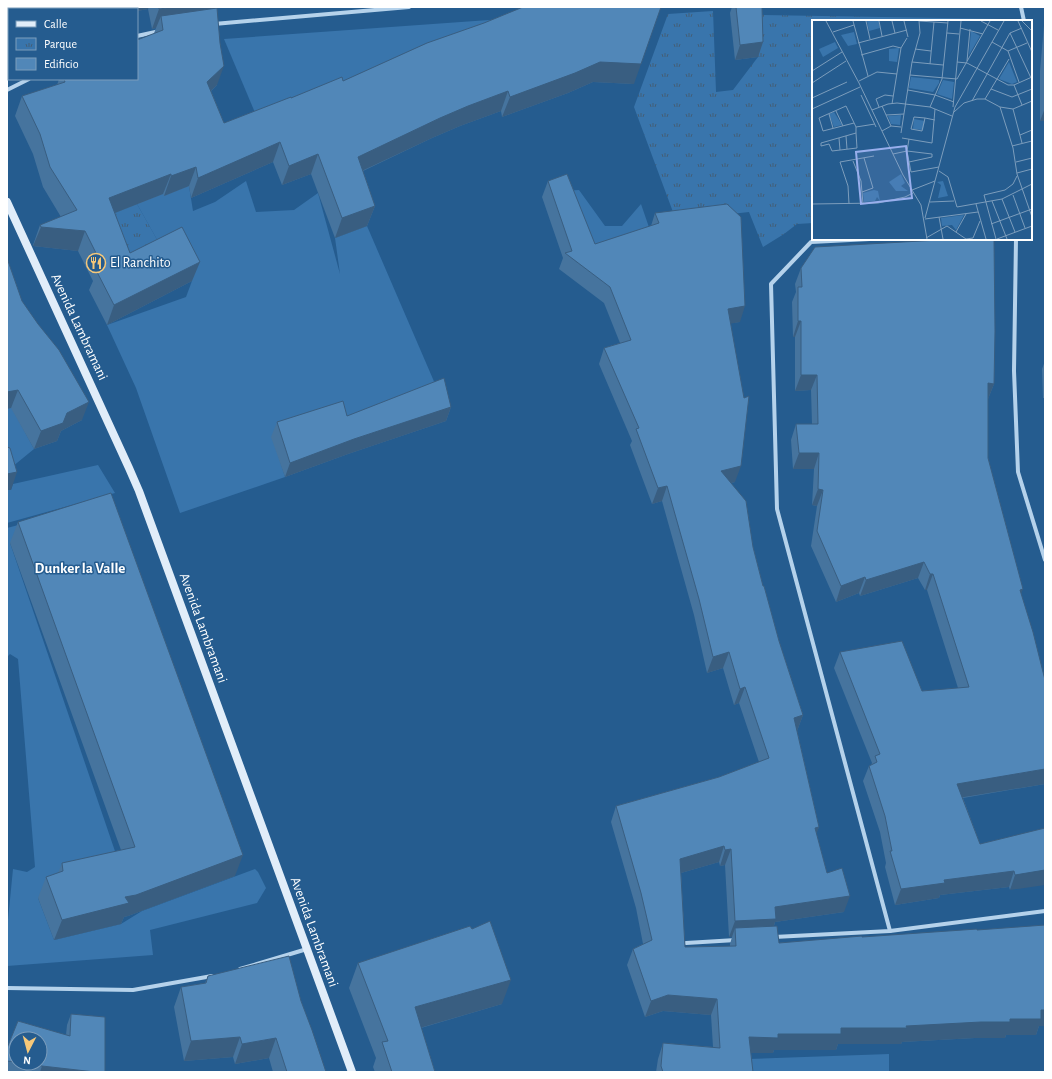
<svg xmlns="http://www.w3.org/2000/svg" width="1052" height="1079" viewBox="0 0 1052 1079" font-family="'Alegreya Sans',sans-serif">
<defs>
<pattern id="park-tufts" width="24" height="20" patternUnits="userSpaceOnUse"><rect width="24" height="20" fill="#3975ac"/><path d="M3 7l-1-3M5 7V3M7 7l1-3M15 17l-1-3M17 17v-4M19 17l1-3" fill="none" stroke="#435e77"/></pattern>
</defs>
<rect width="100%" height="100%" fill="#255c8f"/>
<g fill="#3975ac">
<path d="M503 19 256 115 224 39Z"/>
<path d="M131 167 189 186 193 211 215 202 246 181 256 212 294 210 318 193 340 274 335 238 367 226 439 393 272 436 285 477 180 513 136 388 107 325 186 297 192 281 164 252 137 204Z"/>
<path d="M579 190 605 226H622L641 204 653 239 589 260 562 191Z"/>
<path d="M7 399 34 449 12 467 7 466Z"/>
<path d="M98 465 115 493 7 523V490H11L13 484Z"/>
<path d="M98 504 10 543 119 863 38 898 54 940 121 924 142 911 255 869 258 872 266 888 257 903 150 930 153 955 7 966V930L13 869 27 872 35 867 18 659 10 654 7 657V528Z"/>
<path d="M889 1054V1072H751L748 1059Z"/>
</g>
<g fill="url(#park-tufts)">
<path d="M713 11 716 92 733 90 758 57 756 15 1002 19V21H813V223L797 224 784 234 763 247 749 212 676 220 634 107 668 14Z"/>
<path d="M137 204 164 252 123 273 102 218Z"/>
</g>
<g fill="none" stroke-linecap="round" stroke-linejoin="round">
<g stroke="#b5d2eb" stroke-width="4">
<path d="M1021 7 1024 21"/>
<path d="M214 24 409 7"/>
<path d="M137 36 160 31"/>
<path d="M7 90 29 79"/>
<path d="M870 239 811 242 771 284 777 509 890 931"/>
<path d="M1016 239 1014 371 1018 472 1045 560"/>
<path d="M774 937 890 931 1045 911"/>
<path d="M686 943 736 940"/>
<path d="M240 969 307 949"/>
<path d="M7 988 133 990 212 976"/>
</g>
<path stroke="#e1edf9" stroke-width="8" d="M7 202 129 468 139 491 352 1072"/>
</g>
<g fill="#46749e" fill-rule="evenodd">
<path d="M7 7H215H214V9L217 85 211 91 224 123 291 98 343 81 427 43 634 84 593 82 568 93 502 117 501 111 460 126 432 138 363 171 375 206 367 226 335 238 311 174 282 185 273 162 191 198 189 186 164 196 163 194 115 213 130 253 192 281 107 325 89 290 93 281 78 251 33 246V245L40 225 61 217 43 187 33 154 15 116 22 96 57 85 59 79H137L156 28 152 29 148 9 137 11V9H9V56H7Z"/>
<path d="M732 7H762L763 42 758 57 735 60 730 13Z"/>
<path d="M1045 14V121H1040V71Z"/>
<path d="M548 181 595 244 651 226 655 213 740 322 731 323 735 482 731 483 753 547 763 586 779 641 803 715 797 731 819 827 816 833 827 873 844 912 775 922 774 926 779 943 862 937 977 930 1039 1026 1036 1035H1006L1005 1038H975L902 1042 901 1044H838L836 1050H774L773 1053H751L753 1072H656L658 1059 663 1043 713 1047 711 1015 663 1011 645 1017 627 965 633 949 643 944 636 908 611 822 616 806 719 777 759 762 739 703 734 705 723 668 707 673 694 615 662 501 652 504 630 445 632 441 599 364 604 348 620 343 604 303 559 269 563 258 542 197ZM719 862 720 866 725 865 729 937H732L730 944V946L685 947 681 873Z"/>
<path d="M1045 192V230L1044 229V196Z"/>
<path d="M801 268 994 384 988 399V458L1021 595 1045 784 963 798 980 844 1045 828 1010 890 1009 887 940 895 939 898 895 905 885 867 886 863 880 832 863 781 869 766 871 765 872 763 834 668 840 652 922 691 958 688 927 590H925L918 578 860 596 859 593 836 602 811 546 817 506 812 505 814 469H793L791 440 796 424H812L811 390 795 391V337H793L792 302 796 292 795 284Z"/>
<path d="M22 301 82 420 61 431 57 441 34 449 11 408Z"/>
<path d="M1045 350V398H1043L1042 369 1045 361Z"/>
<path d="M451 407 446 421 348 454 285 477 271 437 277 422Z"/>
<path d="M18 522 235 876 128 916 124 917 121 924 54 940 38 898 46 877 58 873 62 863 121 850 10 543Z"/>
<path d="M472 929 502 1004 421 1028 435 1072H375L373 1067 376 1058 349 988 358 963Z"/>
<path d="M208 976 301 1001 326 1072H273L269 1058 235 1064 233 1057 184 1061 174 1007 181 987 205 983Z"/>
<path d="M71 1014 105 1017V1072H7V1048L18 1021 66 1035 67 1025ZM16 1039H40V1063H16Z"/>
</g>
<g fill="#395e81">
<path d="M86 7H149L148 9 137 11V9H82Z"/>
<path d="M175 7H215H214L209 21 161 16 156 28 152 29 159 9Z"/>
<path d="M763 42 758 57 735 60 740 45Z"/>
<path d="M9 44V56H7V50Z"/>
<path d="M600 62 641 64 634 84 593 82 568 93 502 117 510 97Z"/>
<path d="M224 66 217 85 200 101 207 82Z"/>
<path d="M508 91 501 111 460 126 432 138 351 176 358 157 440 118 468 106Z"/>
<path d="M1045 108V121H1040Z"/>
<path d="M280 142 273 162 191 198 198 178Z"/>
<path d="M318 154 311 174 282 185 289 166Z"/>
<path d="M196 167 189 186 164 196 171 176Z"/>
<path d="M171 174 163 194 102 218 109 198Z"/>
<path d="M375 206 367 226 335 238 342 218Z"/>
<path d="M41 227 85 231 78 251 33 246Z"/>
<path d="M200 262 192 281 107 325 114 305Z"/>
<path d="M745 306 740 322 723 325 728 309Z"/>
<path d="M798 321H801L795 337H793Z"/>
<path d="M801 375H817L811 390 795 391Z"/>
<path d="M988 383 994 384 988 399H982Z"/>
<path d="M18 390 11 408 7 409V392Z"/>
<path d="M89 402 82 420 61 431 57 441 34 449 41 431 67 413Z"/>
<path d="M451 407 446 421 348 454 285 477 290 463 354 439Z"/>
<path d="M799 453H819L814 469H793Z"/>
<path d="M741 466 735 482 715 487 721 471Z"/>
<path d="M17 472 11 490H7V474Z"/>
<path d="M667 486 662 501 652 504 658 488Z"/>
<path d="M818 489 823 490 817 506 812 505Z"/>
<path d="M924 562 918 578 860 596 866 580Z"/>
<path d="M930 574H933L927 590H925Z"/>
<path d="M865 577 859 593 836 602 841 586Z"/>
<path d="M1023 589 1017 605 1020 590Z"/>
<path d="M729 652 723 668 707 673 713 657Z"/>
<path d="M745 687 739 703 734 705 740 689Z"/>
<path d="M803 715 797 731 788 734 794 718Z"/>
<path d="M1045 769V784L952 799 957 784Z"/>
<path d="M819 827 813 843 815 828Z"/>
<path d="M724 846 719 862 674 875 680 859Z"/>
<path d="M731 849 725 865 720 866 725 850Z"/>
<path d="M243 855 235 876 128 916 124 917 121 924 54 940 62 920Z"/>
<path d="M1045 870V885L1010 890 1015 875Z"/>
<path d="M1014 871 1009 887 940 895 939 898 895 905 901 889 944 880Z"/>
<path d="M850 896 844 912 775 922 771 935 735 928 732 937H729L735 921 775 907Z"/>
<path d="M511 980 502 1004 406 1032 415 1007Z"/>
<path d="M668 995 717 999 711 1015 663 1011 645 1017 651 1001Z"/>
<path d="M1041 1010H1045V1026H1039L1036 1035H1006L1005 1038H975L902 1042 901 1044H838L836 1050H774L773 1053H743L749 1037 841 1028 906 1026 1010 1019Z"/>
<path d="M240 1037 233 1057 184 1061 191 1041Z"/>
<path d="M276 1038 269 1058 235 1064 242 1044Z"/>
<path d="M42 1066 95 1072H40Z"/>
</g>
<g fill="#5187b8" stroke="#395e81">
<path d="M7 7H86L82 9H9V32L7 26Z"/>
<path d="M159 7H175L159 9Z"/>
<path d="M523 7H661L641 64 600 62 575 73 510 97 508 91 468 106 440 118 358 157 375 206 342 218 318 154 289 166 280 142 198 178 196 167 171 176V174L109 198 130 253 182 227 200 262 114 305 96 270 103 267 85 231 41 227 40 225 77 210 50 167 40 134 22 96 65 82 64 79H137V40L163 30 161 16 217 8 220 43 224 66 207 82 224 123 291 97V98L342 77 343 81 427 43 484 23Z"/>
<path d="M736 7H762L763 42 740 45Z"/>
<path d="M567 174 595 244 659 223 655 213 727 204 741 217 745 306 728 309 744 398 749 396 741 466 721 471 746 501 753 547 763 586H764L779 641 803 715 794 718 819 827 815 828 827 873 842 868 850 896 775 907 776 919 735 921 731 849 725 850 724 846 680 859 685 947 736 946 735 928 777 926 779 943 862 936V937L977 929V930L1045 925V1010H1041V1019H1010V1022H981L906 1026 907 1028H841V1034H778V1038L749 1037 753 1072H663L661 1066 663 1043 720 1048 717 999 668 995 651 1001 633 949 652 940 641 893 616 806 719 777 769 758 745 687 740 689 729 652 713 657 699 599 667 486 658 488 636 429 639 428 604 348 631 340 610 287 565 253 572 251 548 181Z"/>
<path d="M956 239H994L995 331 994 384 988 383V458L1023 589 1020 590 1033 632 1045 680V769L957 784 980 844 1045 828V870L1015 875 1014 871 944 880 945 883 901 889 890 851H892L885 816 869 766 877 762 875 756 880 754 840 652 902 641 922 691 969 687 933 574H930L924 562 866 580 865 577 841 586 817 531 823 490 818 489 819 453H799L796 424H818L817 375H801V321H798V287H802L801 268 815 247Z"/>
<path d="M7 258 22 301 38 324 59 350 89 402 67 413 63 423 41 431 18 390 7 392Z"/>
<path d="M444 378 451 407 354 439 290 463 277 422 343 401 347 416Z"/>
<path d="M7 447 10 448 17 472 7 474Z"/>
<path d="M111 493 243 855 136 895 125 897 129 903 62 920 46 877 63 871 62 863 135 847 18 522Z"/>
<path d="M490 921 511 980 415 1007 435 1072H392L382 1042 388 1041 358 963 470 926 472 929Z"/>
<path d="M289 956 301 1001 312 1030 326 1072H287L276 1038 242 1044 240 1037 191 1041 181 987 206 983 208 976Z"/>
<path d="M71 1014 105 1017V1072H95L42 1066 20 1063H40V1039H16V1062L7 1061V1048L18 1021 70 1036Z"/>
</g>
<defs>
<symbol id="restaurant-ring" viewBox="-11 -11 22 22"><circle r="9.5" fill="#255c8f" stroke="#f6c879" stroke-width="1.5"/><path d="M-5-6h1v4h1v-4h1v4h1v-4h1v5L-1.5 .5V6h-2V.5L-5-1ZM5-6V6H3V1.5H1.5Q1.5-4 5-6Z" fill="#f6c879"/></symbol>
</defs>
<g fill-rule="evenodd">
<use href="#restaurant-ring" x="85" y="252" width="22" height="22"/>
</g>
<g text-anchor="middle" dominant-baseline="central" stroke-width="3" stroke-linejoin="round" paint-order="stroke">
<g font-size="14" fill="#fff" stroke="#255c8f" text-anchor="start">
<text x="110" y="263">El Ranchito</text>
</g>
<g font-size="14" fill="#fff" stroke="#255c8f">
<text transform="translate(79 327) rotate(65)">Avenida Lambramani</text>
<text transform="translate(203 628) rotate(70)">Avenida Lambramani</text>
<text transform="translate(314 932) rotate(70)">Avenida Lambramani</text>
</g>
<g font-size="15" font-weight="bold" fill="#fff" stroke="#255c8f">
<text x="80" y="568">Dunker la Valle</text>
</g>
</g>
<g transform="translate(812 20)">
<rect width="220" height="220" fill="#255c8f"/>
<path d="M23 22 26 28 11 37 7 29ZM89 154 93 163 89 166 96 171H84L77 162Z" fill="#3975ac"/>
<path d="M55 1H67L68 8 57 11ZM159 11 168 16 157 35ZM42 12 45 24 36 26 29 15ZM87 28 85 42 77 41V29ZM197 42 205 62 200 64 187 59ZM99 57 127 60V63L121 72 97 68ZM131 60 142 62 140 79 125 74ZM22 92 30 105 22 107 17 94ZM89 95 88 105 79 104 76 96ZM102 99 113 101 111 110 101 109ZM131 161 136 176 126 178 129 165 125 162ZM62 170 66 171 68 181 65 177 63 181 52 182 51 173ZM152 195 144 210 140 205 130 206 129 198Z" fill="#3975ac"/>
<path fill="none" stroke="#7c9dbc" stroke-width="1" d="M14 1 47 63 91 155 109 185 115 219M41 1 56 56M54 1 58 19M67 1 70 16M80 1 83 13M92 1 96 17M107 1 136 3M169 1 186 10M206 1 220 32M210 1 220 11M148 8 171 14M21 12 42 5M135 13 147 14M198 13 219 58M198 13 210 8M180 22 196 31M46 23 95 10M103 29 119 31M196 31 207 62M196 31 215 23M49 35 81 26 89 28M155 41 158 9M100 42 131 45M145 42 155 43 196 65H202L220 57M118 44 122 2M0 51 30 32M98 55 145 59 178 1M47 61 65 52 85 54M0 63 34 41M202 65 210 85M179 69 200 77 220 69M96 70 123 75 142 82M49 75 64 107M0 78 35 62M173 79 197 39M160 81 198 13M80 84 89 28 95 18M70 86 79 106M67 87 64 79 73 75 81 76M118 87 130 59 136 1M141 87 149 1M188 87 201 128 205 154 220 197M0 89 48 67M201 89 210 123M60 90 76 84 85 83 118 87 140 96M24 91 31 106M142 92 152 83 165 79H173L188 87 201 89 220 81M17 94 21 108M74 95 92 94M113 98 110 111 99 109 102 97 113 98 123 100M44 107 63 104M70 111 79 106 89 107M89 113 100 42 108 13 107 1M208 115 220 110M34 116 35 129M27 118 28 130M90 118 120 123 123 89M97 119 95 131 99 152 127 147M17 124 9 126V123L44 113V107L34 86 7 98 11 111 42 103M17 124 20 131 45 128 44 113M200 126 220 121M81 134 95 131 120 134V137L97 142M41 141 49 161 51 184M204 142 220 138M127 151 136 157 145 187 190 179 220 164M205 153 220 149M100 170 123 161M50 172 61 168 52 138M201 175 213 208M190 179 203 212M180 181 195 219M118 182 142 181M0 184 66 183 93 177 101 173M37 184 36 166 28 142 62 136M164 184 174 219M127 197 131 219M113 198 143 87 192 1M113 199 166 192M179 204 220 189M144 212 154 194M114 218 135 206 154 219 161 218 168 201M184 219 172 175 193 170 201 164 205 156M185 219 220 206"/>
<path fill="#99afed" fill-opacity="0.15" stroke="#99afed" stroke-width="2" d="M94 126 100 178 49 184 44 132Z"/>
<rect width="220" height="220" fill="none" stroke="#fff" stroke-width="2"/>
</g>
<rect width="1052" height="1079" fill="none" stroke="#ffffff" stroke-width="16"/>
<rect x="8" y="8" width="130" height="72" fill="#255c8f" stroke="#7c9dbc"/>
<rect x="16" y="21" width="20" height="6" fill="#e1edf9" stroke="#7c9dbc"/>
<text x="44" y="28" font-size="12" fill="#ffffff">Calle</text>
<rect x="16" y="38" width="20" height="12" fill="url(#park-tufts)" stroke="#7c9dbc"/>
<text x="44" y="48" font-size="12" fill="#ffffff">Parque</text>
<rect x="16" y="58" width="20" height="12" fill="#5187b8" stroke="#7c9dbc"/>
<text x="44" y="68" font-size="12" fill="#ffffff">Edificio</text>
<g transform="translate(28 1051) rotate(186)"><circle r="19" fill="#255c8f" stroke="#7c9dbc"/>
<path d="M0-3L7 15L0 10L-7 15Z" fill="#f6c879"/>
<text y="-6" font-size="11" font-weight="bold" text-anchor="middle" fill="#ffffff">N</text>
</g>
</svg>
